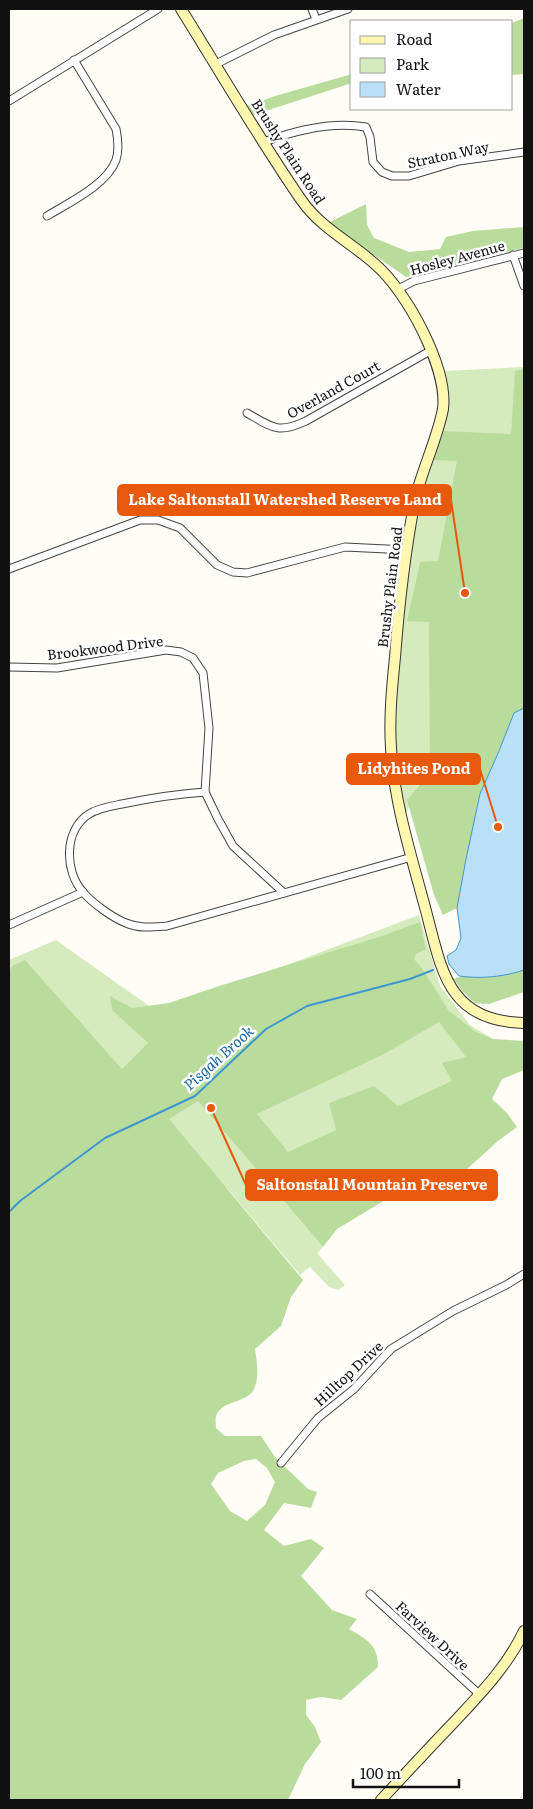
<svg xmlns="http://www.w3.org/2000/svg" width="533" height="1809" viewBox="0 0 533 1809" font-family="Literata,serif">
<rect width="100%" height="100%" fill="#fffdf5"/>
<g fill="#d5ebbd">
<path d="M524 367V655L470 659 406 814 400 781 395 744 398 676 405 598 419 501 449 408 448 387 444 371Z"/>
<path d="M419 915 440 986 470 1025 524 1058 260 1174 323 1247 317 1253 345 1285 338 1290 329 1287 310 1267 300 1275 227 1188 9 1359V960L56 940 159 1013Z"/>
</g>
<g fill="#b9dc9c" fill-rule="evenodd">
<path d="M524 18V74L512 75V23Z"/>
<path d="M352 74V83L253 115 247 106 275 96Z"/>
<path d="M366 204 367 225 374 238 409 252 440 249 446 237 473 231 524 227V248L406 277 328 223Z"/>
<path d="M524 369V708L514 713 499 751 466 859 457 908 443 915 434 895 407 800 430 772 429 622 407 621 420 562 438 561 457 461 434 460 444 431 511 434 515 371Z"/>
<path d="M420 922 426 949 416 954 414 959 424 971 448 1010 476 1032 493 1039 524 1041V1070L502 1079 492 1099 507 1113 517 1127 498 1141 456 1179 443 1173 415 1182 337 1229 323 1247 198 1101 169 1119 303 1280 291 1297 281 1326 255 1349C257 1363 262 1389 246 1397 236 1403 221 1403 216 1416 215 1419 216 1425 216 1428L225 1436H261L275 1457 308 1489 317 1492 311 1508 284 1503 264 1530 284 1546 311 1539 324 1548 301 1576 332 1610 357 1619 349 1629C367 1640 378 1644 378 1667L341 1700 321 1697 306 1700V1715L315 1727 321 1742 305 1764 288 1800H9V972L12 966 25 960 122 1069 148 1043 112 1010 110 996 132 1008 169 1003 219 986 382 936ZM439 1022 466 1057 442 1063 452 1081 398 1106 374 1086 329 1103 336 1130 288 1152 257 1114 384 1054ZM256 1459 267 1468 275 1482 265 1505 247 1521 230 1511 211 1484 218 1473 244 1461Z"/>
<path d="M524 970V992L489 1004 475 1003 462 991 454 979C462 974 479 978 489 977 501 976 513 974 524 970Z"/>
</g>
<path fill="#b9e0f7" stroke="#3f96cf" d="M524 708V970C503 977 481 979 459 976L449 964 447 956 456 950 461 938 457 908 466 859 480 794 499 751 514 713Z"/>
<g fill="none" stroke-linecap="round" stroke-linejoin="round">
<path stroke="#3f96cf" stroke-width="2" d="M9 1212 20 1201 105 1138 195 1096 266 1029 307 1006 410 979 433 970"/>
<defs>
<g id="street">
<path d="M312 9 316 19"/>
<path d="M216 64 274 35 348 9"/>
<path d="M9 101 158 9"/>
<path d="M264 142C296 130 331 121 366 127L370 137 373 162 382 172 392 176H409L459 161 524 152"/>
<path d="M47 216C68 203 107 185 116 160 119 151 118 139 116 129L74 60"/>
<path d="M513 255 524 286"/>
<path d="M398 289 414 281 524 253"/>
<path d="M247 413C273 428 278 434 306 421L430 351"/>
<path d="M9 569 140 520H158L180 528 217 565 233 572 247 573 345 547 407 550"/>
<path d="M9 667 57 668 166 650 181 652 193 658 203 673 209 728 205 792 218 819 233 846 284 893"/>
<path d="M205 792C175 794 151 798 122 804 112 806 98 808 89 814 64 830 64 871 83 892 92 903 113 918 126 923 140 929 153 927 167 926L412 857"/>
<path d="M9 925 83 892"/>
<path d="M281 1463 318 1418 354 1389 391 1349 453 1311 506 1285 524 1274"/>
<path d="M370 1594 479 1694"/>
</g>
<g id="secondary">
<path d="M181 9C221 73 259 139 302 201 322 229 352 243 376 265 407 292 448 368 443 409 437 440 422 469 415 500 405 551 399 605 395 657 392 687 389 718 391 748 394 803 412 858 426 911 442 972 448 1021 524 1023"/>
<path d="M381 1800C406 1773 431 1746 457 1719 482 1692 508 1665 524 1631"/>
</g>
</defs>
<use href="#street" stroke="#444" stroke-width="9"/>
<use href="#secondary" stroke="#333" stroke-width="12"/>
<use href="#street" stroke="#fff" stroke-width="7"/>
<use href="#secondary" stroke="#fff6b0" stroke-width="10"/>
</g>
<g text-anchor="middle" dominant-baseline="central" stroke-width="5" stroke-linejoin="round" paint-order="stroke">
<g font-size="14" fill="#111" stroke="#fff">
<text transform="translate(289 151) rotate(57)">Brushy Plain Road</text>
<text transform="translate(448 154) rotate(-12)">Straton Way</text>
<text transform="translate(457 257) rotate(-15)">Hosley Avenue</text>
<text transform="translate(333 389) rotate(-29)">Overland Court</text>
<text transform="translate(389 587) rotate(-83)">Brushy Plain Road</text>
<text transform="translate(105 647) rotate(-7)">Brookwood Drive</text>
<text transform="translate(348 1373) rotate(-43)">Hilltop Drive</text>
<text transform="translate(433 1635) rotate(43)">Farview Drive</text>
</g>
<g font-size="15" font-style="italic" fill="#1768a6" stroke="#fff">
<text transform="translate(218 1057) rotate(-42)">Pisgah Brook</text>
</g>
</g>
<path fill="none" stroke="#e8590c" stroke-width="2" d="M465 593L451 500M498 827L480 769M211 1108L246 1185"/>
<g fill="#e8590c" stroke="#fff" stroke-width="2">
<circle cx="465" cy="593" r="5"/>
<circle cx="498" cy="827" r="5"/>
<circle cx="211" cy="1108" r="5"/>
</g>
<g fill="#e8590c" stroke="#e8590c" stroke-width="2">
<rect x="118" y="485" width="333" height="30" rx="5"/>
<rect x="347" y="754" width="133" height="30" rx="5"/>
<rect x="246" y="1170" width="251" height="30" rx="5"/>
</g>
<g font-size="15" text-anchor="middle" font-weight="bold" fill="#fff">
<text x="285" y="505">Lake Saltonstall Watershed Reserve Land</text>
<text x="414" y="774">Lidyhites Pond</text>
<text x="372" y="1190">Saltonstall Mountain Preserve</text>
</g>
<rect width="533" height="1809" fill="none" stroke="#111111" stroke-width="20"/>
<rect x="350" y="20" width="162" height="90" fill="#ffffff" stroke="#a0a0a0"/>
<rect x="360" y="36" width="25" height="8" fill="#fff6b0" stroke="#a0a0a0"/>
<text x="396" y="45" font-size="15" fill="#111111">Road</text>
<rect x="360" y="58" width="25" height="15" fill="#d5ebbd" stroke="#a0a0a0"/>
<text x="396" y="70" font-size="15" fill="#111111">Park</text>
<rect x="360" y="82" width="25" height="15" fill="#b9e0f7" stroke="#a0a0a0"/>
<text x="396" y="95" font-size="15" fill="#111111">Water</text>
<path d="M353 1779v8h106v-8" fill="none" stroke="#111111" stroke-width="2.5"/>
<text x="360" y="1779" font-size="15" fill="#111111" stroke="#ffffff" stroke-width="4" paint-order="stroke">100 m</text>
</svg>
